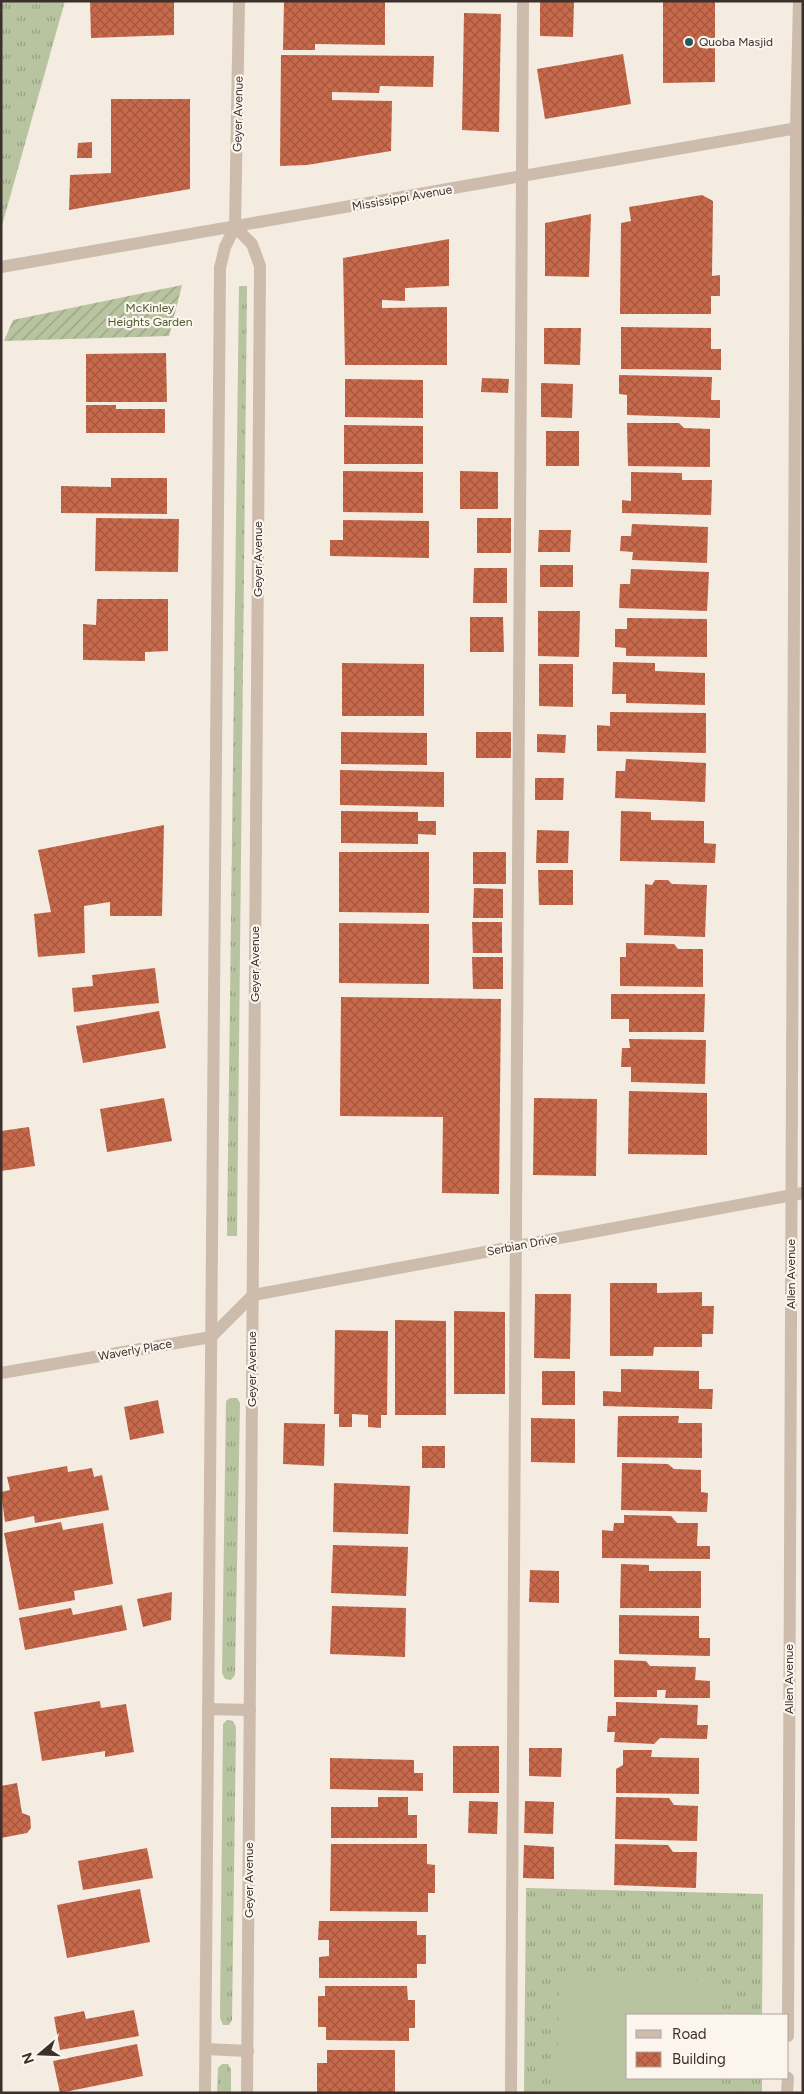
<svg xmlns="http://www.w3.org/2000/svg" width="804" height="2094" viewBox="0 0 804 2094" font-family="Figtree,sans-serif">
<defs>
<pattern id="grass-tufts" width="24" height="20" patternUnits="userSpaceOnUse" patternTransform="scale(1.25)"><rect width="24" height="20" fill="#b8c4a0"/><path d="M3 7l-1-3M5 7V3M7 7l1-3M15 17l-1-3M17 17v-4M19 17l1-3" fill="none" stroke="#97a083"/></pattern>
<pattern id="garden-furrows" width="10" height="10" patternUnits="userSpaceOnUse" patternTransform="scale(1.25)"><rect width="10" height="10" fill="#b8c4a0"/><path d="M-1 1l2-2M0 10L10 0M9 11l2-2" fill="none" stroke="#97a083"/></pattern>
<pattern id="building-cross-hatch" width="8" height="8" patternUnits="userSpaceOnUse" patternTransform="scale(1.25)"><rect width="8" height="8" fill="#c8694b"/><path d="M0 0l8 8M0 8l8-8" fill="none" stroke="#a4573f"/></pattern>
</defs>
<rect width="100%" height="100%" fill="#f4ebe1"/>
<g fill="url(#grass-tufts)">
<path d="M1 1H65L1 229Z"/>
<path d="M239 286H247L237 1236H227Z"/>
<path d="M230 1398H237L240 1403 235 1675 231 1680 225 1679 222 1673 226 1401Z"/>
<path d="M227 1720 233 1721 236 1727 232 2020 229 2025H223L220 2018 223 1724Z"/>
<path d="M526 1888 763 1894 762 2015H628V2078H762V2093H524Z"/>
<path d="M222 2064H228L231 2069V2093H217L218 2068Z"/>
</g>
<path fill="url(#garden-furrows)" d="M182 285 169 336 4 341 13 320Z"/>
<path fill="#b8c4a0" d="M559 1977 717 1980 716 2015H628V2078H715V2093H557Z"/>
<g fill="url(#building-cross-hatch)">
<path d="M90 1H174V35L91 38Z"/>
<path d="M284 1H385V45L315 44V50H283Z"/>
<path d="M540 1H574L573 37 540 36Z"/>
<path d="M663 1H715V82L663 83Z"/>
<path d="M464 13 501 14 499 132 462 130Z"/>
<path d="M623 54 631 104 545 119 537 69Z"/>
<path d="M281 55 434 56 433 87 380 86 379 93 332 92V100L392 101 391 151 307 165 280 166Z"/>
<path d="M111 99H190V189L69 210 70 175 111 173Z"/>
<path d="M92 142V158H77L78 143Z"/>
<path d="M702 195 713 201 712 276 720 275V296H711V314H620L621 223 631 221 629 207Z"/>
<path d="M591 214 589 277 545 276V223Z"/>
<path d="M449 239V286L405 288V301L382 300V308L447 307V365H345L343 258Z"/>
<path d="M621 327 711 328V349H721V370L621 369Z"/>
<path d="M544 328H581L580 365 544 364Z"/>
<path d="M166 353 167 402H86V354Z"/>
<path d="M619 375 712 377 711 400H720V418L627 415V395L619 394Z"/>
<path d="M482 378 509 379 508 393 481 392Z"/>
<path d="M345 379 423 380V418L345 417Z"/>
<path d="M541 383 573 384 572 418 541 417Z"/>
<path d="M86 405H116V409H165V433H86Z"/>
<path d="M627 423H679L684 428 710 429V467L628 466Z"/>
<path d="M344 425 423 426V464H344Z"/>
<rect x="546" y="431" width="33" height="35"/>
<path d="M343 471 423 472V513L343 512Z"/>
<path d="M460 471 498 472V509H460Z"/>
<path d="M631 472 682 473V480H712L711 515 622 513V500L631 501Z"/>
<path d="M111 478H167V514L61 513V486L111 487Z"/>
<path d="M96 518 179 519 178 572 95 571Z"/>
<rect x="477" y="518" width="34" height="35"/>
<path d="M343 520 429 521V558L330 556V540H343Z"/>
<path d="M632 524 708 527 707 563 632 560 633 552 620 551 621 536H631Z"/>
<path d="M539 530H571L570 552H538Z"/>
<rect x="540" y="565" width="33" height="22"/>
<path d="M474 568H507V603H473Z"/>
<path d="M631 569 709 572 707 611 619 608 620 584H630Z"/>
<path d="M97 599H168V651L145 652V661L83 660V624L96 625Z"/>
<path d="M538 611H580L579 657 538 656Z"/>
<path d="M470 617H503L504 652H470Z"/>
<path d="M627 618 707 619V657L626 656V648L615 647V629H627Z"/>
<path d="M613 662 655 663V671L705 673V705L626 703V694H612Z"/>
<path d="M342 663 424 664V716H342Z"/>
<path d="M539 664H573V707L539 706Z"/>
<path d="M610 712 706 713V753L597 751V725L610 726Z"/>
<path d="M341 732 427 733V765L341 764Z"/>
<rect x="476" y="732" width="35" height="26"/>
<path d="M537 734 566 735 565 753 537 752Z"/>
<path d="M626 759 706 763 705 802 615 798 616 771H625Z"/>
<path d="M340 770 444 772V807L340 805Z"/>
<path d="M535 778H564L563 800H535Z"/>
<path d="M341 811 418 812V821H436V835L418 834V844L341 843Z"/>
<path d="M621 811 651 812V820L704 821V843L716 844 715 863 620 861Z"/>
<path d="M164 825 162 916H110V902L84 906 85 953 38 957 34 914 51 912 38 850Z"/>
<path d="M537 830 569 831 568 863H536Z"/>
<path d="M339 852H429V913L339 912Z"/>
<rect x="473" y="852" width="33" height="32"/>
<path d="M538 870H573V905H539Z"/>
<path d="M655 880H668L672 884 707 885 705 937 644 935 645 884 652 885Z"/>
<path d="M474 888 503 889V918H473Z"/>
<path d="M472 922H502V953H473Z"/>
<path d="M339 923 429 924V984L339 983Z"/>
<path d="M626 943 674 944 678 949H703V987L620 986V957H626Z"/>
<path d="M472 957H503V989H473Z"/>
<path d="M155 968 159 1003 74 1012 72 988 93 986 92 975Z"/>
<path d="M611 994H705L704 1032H629V1019H611Z"/>
<path d="M341 997 501 999 499 1194 442 1193 443 1117 340 1116Z"/>
<path d="M159 1011 166 1048 83 1063 76 1026Z"/>
<path d="M629 1039 706 1040 705 1084 631 1082V1067H621L622 1048H630Z"/>
<path d="M629 1091 707 1093V1155L628 1154Z"/>
<path d="M164 1098 172 1141 107 1152 100 1109Z"/>
<path d="M534 1098 597 1099 596 1176 533 1175Z"/>
<path d="M29 1127 35 1166 1 1171V1131Z"/>
<path d="M610 1283H657V1293L702 1292V1306H714L713 1334H702V1347H654L653 1356H610Z"/>
<path d="M535 1294H571L570 1359 534 1358Z"/>
<path d="M454 1311 505 1312V1394H454Z"/>
<path d="M395 1320 446 1321V1415H395Z"/>
<path d="M335 1330 388 1331 387 1415H381V1428L368 1427V1415L352 1414V1427H339V1414H334Z"/>
<path d="M621 1369 699 1371V1389H713L712 1409 603 1406V1391L621 1392Z"/>
<rect x="542" y="1371" width="33" height="34"/>
<path d="M158 1400 164 1433 130 1440 124 1407Z"/>
<path d="M618 1416H679L678 1423H702V1458L617 1457Z"/>
<path d="M531 1418 575 1419V1463L531 1462Z"/>
<path d="M284 1423 325 1424 324 1466 283 1464Z"/>
<rect x="422" y="1446" width="23" height="22"/>
<path d="M622 1463 668 1464 674 1469 701 1470V1492L708 1493 707 1512 621 1510Z"/>
<path d="M67 1466 68 1472 92 1468 94 1477 102 1475 109 1510 35 1523 34 1516 5 1522 1 1492 10 1490 7 1477Z"/>
<path d="M334 1483 410 1486 408 1534 333 1532Z"/>
<path d="M624 1515 671 1516 677 1523H698L697 1546H710V1559L602 1558V1530L613 1531 614 1523H624Z"/>
<path d="M61 1522 63 1530 103 1523 113 1584 74 1591 75 1600 19 1610 4 1533Z"/>
<path d="M333 1545 408 1547 406 1596 331 1593Z"/>
<path d="M621 1564 649 1565V1571H701V1608H620Z"/>
<path d="M530 1570 559 1571V1603L529 1602Z"/>
<path d="M172 1592 171 1620 143 1627 137 1599Z"/>
<path d="M122 1605 127 1630 25 1650 19 1618 71 1608 73 1615Z"/>
<path d="M332 1606 406 1608 405 1657 330 1654Z"/>
<path d="M619 1615 699 1616V1638H710V1656L619 1654Z"/>
<path d="M614 1660 646 1661 650 1666 696 1667 695 1680 710 1681V1698H665L666 1690H657V1697H614Z"/>
<path d="M100 1701 101 1708 126 1704 134 1752 105 1757V1751L42 1761 34 1712Z"/>
<path d="M616 1702 698 1705 697 1725H708L707 1739 660 1738 654 1744 614 1742 615 1732H607L608 1716H616Z"/>
<rect x="453" y="1746" width="46" height="47"/>
<path d="M529 1748H562L561 1777 529 1776Z"/>
<path d="M623 1750H652L651 1757 699 1758V1794L616 1793V1769L623 1765Z"/>
<path d="M330 1758 414 1760V1773H423V1791L330 1789Z"/>
<path d="M17 1783 22 1813 30 1816 31 1828 27 1833 1 1838V1786Z"/>
<path d="M378 1797H408V1815H417V1838H331V1807H378Z"/>
<path d="M616 1797 669 1798 674 1805 698 1806 697 1841 615 1839Z"/>
<path d="M469 1801 498 1802 497 1834 468 1833Z"/>
<path d="M525 1801 554 1802 553 1834 524 1833Z"/>
<path d="M331 1844H427V1864L435 1865V1893H428V1912L330 1911Z"/>
<path d="M615 1844 668 1845 673 1852H697L696 1888 614 1885Z"/>
<path d="M524 1845 554 1847V1879L523 1878Z"/>
<path d="M147 1848 153 1878 83 1890 78 1861Z"/>
<path d="M140 1889 150 1942 67 1958 57 1905Z"/>
<path d="M319 1921H417V1935H426V1964H417V1978H319V1957L329 1956V1940H318Z"/>
<path d="M325 1986H407L408 2000H415V2028H409V2041L326 2040V2027H318V1996H325Z"/>
<path d="M134 2010 139 2036 60 2050 54 2017 84 2011 86 2019Z"/>
<path d="M137 2044 143 2076 60 2093 53 2061Z"/>
<path d="M327 2050H395V2093H317V2063H327Z"/>
</g>
<g fill="none" stroke-linecap="round" stroke-linejoin="round">
<g stroke="#cdbbac" stroke-width="12">
<path d="M235 227 252 244 260 266 247 2093"/>
<path d="M1 267 803 127"/>
<path d="M1 1373 211 1337 253 1295 803 1193"/>
<path d="M208 1709 250 1710"/>
<path d="M788 2036 796 129 799 1"/>
<path d="M206 2049 248 2051"/>
<path d="M205 2093 220 268 225 247 235 227 239 1"/>
<path d="M511 2093 523 1"/>
<path d="M787 2093 788 2078"/>
</g>
</g>
<circle fill="#1f5a5e" stroke="#fbf5ee" stroke-width="2" cx="689" cy="42" r="5"/>
<g text-anchor="middle" dominant-baseline="central" stroke-width="4.5" stroke-linejoin="round" paint-order="stroke">
<g font-size="12" fill="#3b302b" stroke="#fbf5ee" text-anchor="start">
<text x="699" y="42">Quoba Masjid</text>
</g>
<g font-size="12" fill="#3b302b" stroke="#fbf5ee">
<text transform="translate(238 114) rotate(-89)">Geyer Avenue</text>
<text transform="translate(402 198) rotate(-10)">Mississippi Avenue</text>
<text transform="translate(258 559) rotate(-90)">Geyer Avenue</text>
<text transform="translate(255 964) rotate(-90)">Geyer Avenue</text>
<text transform="translate(522 1245) rotate(-11)">Serbian Drive</text>
<text transform="translate(791 1274) rotate(-90)">Allen Avenue</text>
<text transform="translate(135 1350) rotate(-10)">Waverly Place</text>
<text transform="translate(252 1369) rotate(-90)">Geyer Avenue</text>
<text transform="translate(789 1679) rotate(-90)">Allen Avenue</text>
<text transform="translate(249 1880) rotate(-90)">Geyer Avenue</text>
</g>
<g font-size="12" fill="#4a5a2e" stroke="#fbf5ee">
<text x="150" y="308">McKinley<tspan x="150" dy="14">Heights Garden</tspan></text>
</g>
</g>
<rect width="804" height="2094" fill="none" stroke="#3b302b" stroke-width="5"/>
<rect x="626" y="2014" width="162" height="65" fill="#fbf5ee" stroke="#aea6a0"/>
<rect x="636" y="2030" width="25" height="8" fill="#cdbbac" stroke="#aea6a0"/>
<text x="672" y="2039" font-size="15" fill="#3b302b">Road</text>
<rect x="636" y="2052" width="25" height="15" fill="url(#building-cross-hatch)" stroke="#aea6a0"/>
<text x="672" y="2064" font-size="15" fill="#3b302b">Building</text>
<g transform="translate(40 2054) rotate(251)" stroke="#fbf5ee" stroke-width="4" paint-order="stroke">
<path d="M0-4L9 19L0 12L-9 19Z" fill="#3b302b"/>
<text y="-8" font-size="14" font-weight="bold" text-anchor="middle" fill="#3b302b">N</text>
</g>
</svg>
